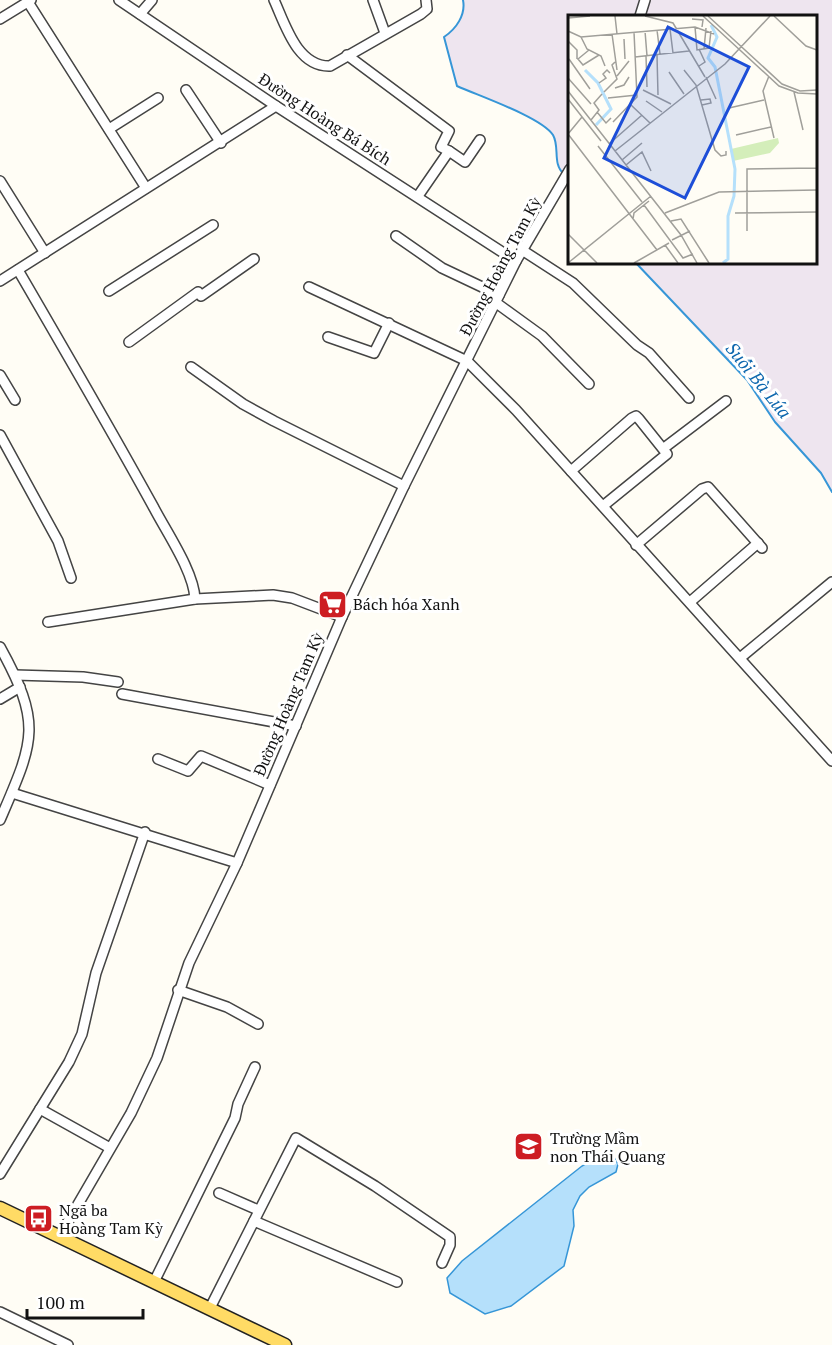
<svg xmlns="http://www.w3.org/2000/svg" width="832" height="1345" viewBox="0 0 832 1345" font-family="'PT Serif',serif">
<rect width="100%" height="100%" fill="#fffdf5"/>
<path fill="#eee5ef" d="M463 0H832V492L821 473 775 422 747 380 635 263 816 262V16H570L569 179 560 171 554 136 546 128 527 116 457 86 444 37 451 32 460 20 464 10Z"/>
<path fill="#b5e0fb" stroke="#3696d7" stroke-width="1.5" d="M609 1149 618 1164 616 1172 589 1187 580 1196 573 1210 574 1226 564 1266 511 1306 485 1314 450 1293 447 1278 462 1261 582 1166Z"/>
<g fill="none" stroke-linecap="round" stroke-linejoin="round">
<g stroke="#3696d7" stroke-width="2">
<path d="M463 0C466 15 456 29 444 37L457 86C479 96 541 117 553 135 560 147 552 164 564 174"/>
<path d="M635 262 747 380 775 422 821 473 832 492"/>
</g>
<defs>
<g id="minor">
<path d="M119 0 276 106 516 261"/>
<path d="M274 0C285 24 297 67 330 66L421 14 427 9 426 0"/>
<path d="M373 0 385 33"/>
<path d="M28 2 146 188"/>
<path d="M140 14 152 0"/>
<path d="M640 16 645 0"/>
<path d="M0 19 31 0"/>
<path d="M347 55 449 131 441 147 449 151 418 196"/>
<path d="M186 90 221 143"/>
<path d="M109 129 158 98"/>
<path d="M449 151 465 162 480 140"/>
<path d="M0 181 45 253"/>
<path d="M396 236 442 268 499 295"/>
<path d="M522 250 573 283 637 345 649 353 689 398"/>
<path d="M18 270C64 349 110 428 154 508 167 533 194 572 195 599"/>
<path d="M0 281 276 106"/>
<path d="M309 287 467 361 516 410 832 761"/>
<path d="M109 291 213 225"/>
<path d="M201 296 254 259"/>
<path d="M495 302 542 336 589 384"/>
<path d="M328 337 374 353 389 323"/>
<path d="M129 342 198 292"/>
<path d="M191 367 243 404 274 421 404 486"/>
<path d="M0 375 15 400"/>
<path d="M0 435 58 541 71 578"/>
<path d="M664 448 726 401"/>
<path d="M571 471 632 418 636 416 639 419 667 454 603 506"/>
<path d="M636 545 702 489 708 487 762 548"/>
<path d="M690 602 758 543"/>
<path d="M48 622 195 599 273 595 292 598 342 617"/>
<path d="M0 647C43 725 34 741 0 820"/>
<path d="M740 658 832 582"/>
<path d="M15 675 83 677 118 682"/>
<path d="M122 694 296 726"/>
<path d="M0 699 20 687"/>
<path d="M158 759 188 771 201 756 270 785"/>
<path d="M12 793 237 863"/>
<path d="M178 990 227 1007 258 1024"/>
<path d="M40 1109 110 1148"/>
<path d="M0 1174 69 1062 82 1034 96 973 145 832"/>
<path d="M219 1193 258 1210"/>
<path d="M254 1221 397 1282"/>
<path d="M59 1237 131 1113 157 1058 189 963 237 863 342 617 404 486 516 261 570 169"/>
<path d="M154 1282 235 1118 238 1104 255 1067"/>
<path d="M210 1308 296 1138 375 1186 450 1237V1245L442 1263"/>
<path d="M0 1312 68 1345"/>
</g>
<path id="major" d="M0 1208 285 1345"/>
</defs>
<use href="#minor" stroke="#444" stroke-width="12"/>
<use href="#major" stroke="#222" stroke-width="15"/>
<use href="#minor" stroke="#fff" stroke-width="9"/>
<use href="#major" stroke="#ffdb65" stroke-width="12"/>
</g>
<defs>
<symbol id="supermarket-square" viewBox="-11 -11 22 22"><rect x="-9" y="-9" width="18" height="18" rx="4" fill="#cd1d23" stroke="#fff"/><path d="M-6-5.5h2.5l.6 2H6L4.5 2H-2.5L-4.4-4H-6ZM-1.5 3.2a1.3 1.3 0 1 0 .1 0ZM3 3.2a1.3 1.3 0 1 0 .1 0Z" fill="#fff"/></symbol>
<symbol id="school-square" viewBox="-11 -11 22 22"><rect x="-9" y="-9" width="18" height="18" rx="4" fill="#cd1d23" stroke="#fff"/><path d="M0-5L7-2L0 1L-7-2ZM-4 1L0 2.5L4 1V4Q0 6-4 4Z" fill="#fff"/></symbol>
<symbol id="bus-square" viewBox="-11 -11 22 22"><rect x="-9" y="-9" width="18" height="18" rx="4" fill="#cd1d23" stroke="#fff"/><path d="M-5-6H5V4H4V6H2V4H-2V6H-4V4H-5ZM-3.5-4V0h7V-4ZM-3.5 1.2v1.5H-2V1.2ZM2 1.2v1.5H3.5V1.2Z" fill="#fff"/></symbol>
</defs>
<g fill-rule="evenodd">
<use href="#supermarket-square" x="316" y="588" width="33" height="33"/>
<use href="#school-square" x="512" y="1130" width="33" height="33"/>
<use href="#bus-square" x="22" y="1202" width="33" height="33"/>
</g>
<g text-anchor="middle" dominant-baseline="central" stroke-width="6" stroke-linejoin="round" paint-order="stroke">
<g font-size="16" fill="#111" stroke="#fff">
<text transform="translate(325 119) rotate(33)">Đường Hoàng Bá Bích</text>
<text transform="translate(500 266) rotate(-62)">Đường Hoàng Tam Kỳ</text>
<text transform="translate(288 704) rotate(-67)">Đường Hoàng Tam Kỳ</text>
</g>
<g font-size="16" fill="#111" stroke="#fff" text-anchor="start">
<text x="353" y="604">Bách hóa Xanh</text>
<text x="550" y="1138">Trường Mầm<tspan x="550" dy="18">non Thái Quang</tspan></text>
<text x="59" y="1210">Ngã ba<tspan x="59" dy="18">Hoàng Tam Kỳ</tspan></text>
</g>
<g font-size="18" font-style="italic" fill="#0e67ae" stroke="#fff">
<text transform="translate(759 380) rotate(51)">Suối Bà Lúa</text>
</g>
</g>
<g transform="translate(568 15)">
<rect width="249" height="249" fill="#fffdf5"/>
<path d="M210 123 211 128 202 138 165 146 163 134Z" fill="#d4eeba"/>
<path fill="none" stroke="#b5e0fb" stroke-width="3" d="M143 10 149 22 140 43 147 52 167 154 166 181 160 201V244L155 248M17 55 30 68 43 94 28 110"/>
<path fill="none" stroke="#a09f9a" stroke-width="1.5" d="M47 1 49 19M77 1 105 8 137 62M135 1 211 71 230 78 249 79M140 1 214 69 232 76 249 75M206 1 238 31 249 35M0 3 22 1M124 4 135 5 134 12M127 12 129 35 141 33 143 16M102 14 105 38M89 15 92 39M0 16 13 22 127 12 146 19M77 16 79 41M44 19 49 55M13 22 19 34 33 41 37 51M56 24 57 44M0 26 9 35V44M131 34 137 47 131 51M136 34 138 13M21 35 10 44 15 50 31 40M89 40 90 80M78 41 79 72M67 42 121 36M1 44 22 74M116 55 128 70 147 135 153 141 158 140V136M101 57 116 79M49 61 61 46M201 61 195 76 206 123M138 62 148 84M0 63 23 89M31 68 38 63 35 59 39 55 42 58M47 73 56 70 61 62M75 75 103 89M0 76 113 220 129 248M36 77 49 64 44 50 47 47M226 77 235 115M40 83 69 80M0 84 33 126M133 85 142 84 143 88 134 90M78 86 94 97M63 90 82 108M161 93 196 85M29 97 38 108 43 103M23 105 31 95 26 88 34 79M45 107 69 82 66 17M0 119 89 235M0 119 14 102M168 120 203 112M41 129 74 100M249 129V160M30 131 74 187M47 136 157 49 202 1M54 145 74 128M58 150 74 137 83 156M76 190 115 243 125 239M97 198 151 177 249 175M167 198 249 197M65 204 66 198 81 186M103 206 113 204 141 248M179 216V154L249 153M0 219 29 248M104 225 122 216M97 230 110 248M0 248 83 181M66 248 101 228"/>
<path fill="#1d4ed8" fill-opacity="0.15" stroke="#1d4ed8" stroke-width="3" d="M100 12 181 52 117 183 36 143Z"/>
<rect width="249" height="249" fill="none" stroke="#111" stroke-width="3"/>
</g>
<path d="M27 1309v9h116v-9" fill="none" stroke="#111111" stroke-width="3"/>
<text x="36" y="1309" font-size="18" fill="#111111" stroke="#ffffff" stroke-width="4.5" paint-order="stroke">100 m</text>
</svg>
